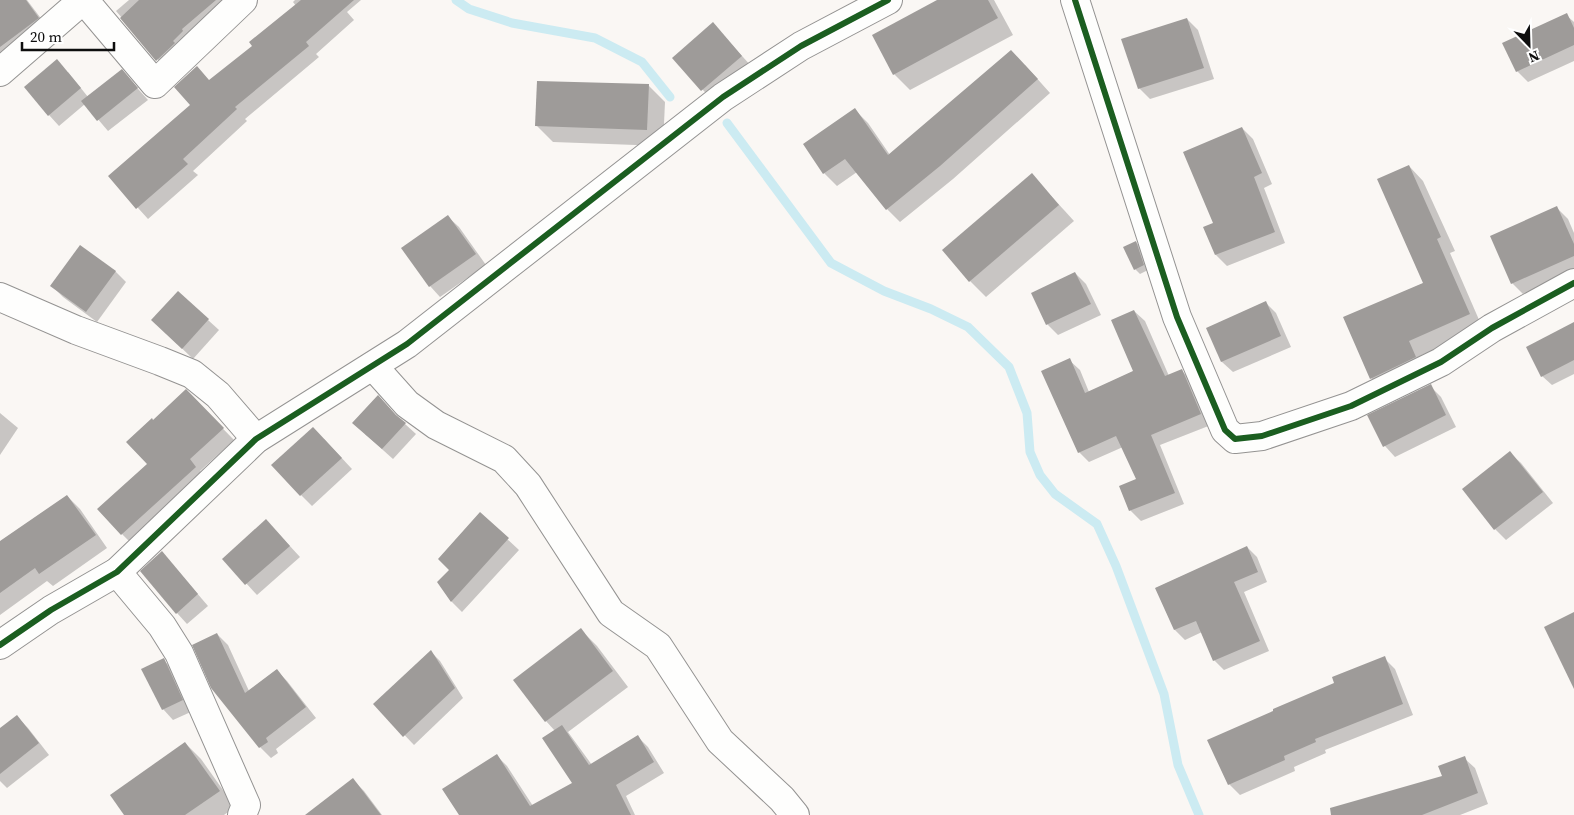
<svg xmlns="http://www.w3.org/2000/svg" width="1574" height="815" viewBox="0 0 1574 815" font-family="'Source Serif 4',serif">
<rect width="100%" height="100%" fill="#faf7f4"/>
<g fill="#0003">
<path d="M0 0H27L49 29 0 65Z"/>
<path d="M129 0H230L168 71 116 11Z"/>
<path d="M295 0H361L347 12 354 20 316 54 319 57 245 119 247 121 193 171 198 175 148 219 110 177 192 105 210 81 253 46 296 6 293 2Z"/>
<path d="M940 0H994L1013 35 910 90 894 74Z"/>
<path d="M1566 15 1574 22V61L1528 82 1517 71Z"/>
<path d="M1187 19 1198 30 1214 79 1150 99 1139 88Z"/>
<path d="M723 35 752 67 713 101 674 58Z"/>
<path d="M1025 65 1050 93 953 179 900 222 887 209 857 172 837 186 824 173 855 110 868 123 890 155Z"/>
<path d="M122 71 148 100 108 131 85 104 59 126 49 115 68 72 88 97Z"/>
<path d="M649 86 665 102 663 146 553 142 537 126Z"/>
<path d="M1242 128 1253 139 1272 184 1264 188 1285 243 1227 266 1216 255 1214 224Z"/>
<path d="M1409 166 1423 181 1455 251 1450 253 1483 329 1422 355 1430 371 1386 393 1371 378 1345 318 1424 283Z"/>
<path d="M1032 175 1074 221 986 297 970 281Z"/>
<path d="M1557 208 1568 219 1574 233V272L1523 294 1512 283Z"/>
<path d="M448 217 459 227 486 265 440 297 430 286Z"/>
<path d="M1136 242 1141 248 1148 270 1140 274 1135 269Z"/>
<path d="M115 271 126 282 97 322 63 297 52 286Z"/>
<path d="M1075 273 1086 284 1101 315 1058 335 1047 324Z"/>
<path d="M1265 302 1276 313 1291 347 1233 372 1222 362 1208 328Z"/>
<path d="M1134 311 1145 321 1169 376 1182 371 1192 381 1211 425 1160 445 1184 504 1141 521 1130 510 1138 480 1123 447 1089 462 1079 452 1069 360 1080 370 1089 392 1134 371Z"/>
<path d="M208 320 219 330 193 359 164 331Z"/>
<path d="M1574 323V374L1552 385 1542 376Z"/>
<path d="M1430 386 1441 397 1456 427 1395 457 1385 446 1369 416Z"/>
<path d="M186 391 234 440 200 471 206 478 133 545 122 534 148 464 153 421Z"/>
<path d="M0 413 18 428 0 455Z"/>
<path d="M405 424 416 434 393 459 365 434Z"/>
<path d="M324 439 352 469 312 506 301 495Z"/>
<path d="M1510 453 1521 463 1553 503 1506 540 1495 529Z"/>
<path d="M67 496 80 509 107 548 53 586 47 581 0 615V543Z"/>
<path d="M480 514 519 550 462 612 452 602 439 582 451 570Z"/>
<path d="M277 532 300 557 257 595 224 559Z"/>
<path d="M1247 547 1257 557 1267 582 1244 592 1269 651 1224 670 1214 660 1202 632 1185 640 1175 630 1156 588Z"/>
<path d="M172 564 208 606 187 624 177 613Z"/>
<path d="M581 630 597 646 628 687 568 732 592 765 638 737 648 747 664 773 626 796 635 815H460L496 755 507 766 533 806 574 783 555 731 546 721Z"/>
<path d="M217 634 228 645 249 691 276 670 287 681 316 718 276 749 278 753 271 758 260 747Z"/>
<path d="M431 652 440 661 463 698 414 745 375 704Z"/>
<path d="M1384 658 1395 669 1413 715 1325 750 1326 753 1294 767 1295 771 1240 795 1229 784 1336 684Z"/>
<path d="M163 660 174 670 193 711 173 720 163 709Z"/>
<path d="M17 717 28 728 49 755 7 788 0 781V730Z"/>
<path d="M185 743 201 759 235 807 224 815H126Z"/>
<path d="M1464 758 1475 768 1488 804 1460 815H1358L1444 777Z"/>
<path d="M353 780 364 791 382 815H307Z"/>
</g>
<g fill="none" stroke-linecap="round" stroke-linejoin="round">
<g stroke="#ccebf2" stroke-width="9">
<path d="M456 0 469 9 512 23 595 38 642 62 670 97"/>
<path d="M727 123 831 263 884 291 931 309 968 327 1009 367 1027 413 1030 452 1040 475 1055 494 1097 524 1116 566 1164 694 1178 765 1199 815"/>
</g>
</g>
<g fill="#9e9b99">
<path d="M0 0H26L39 18 0 47Z"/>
<path d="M139 0H216L182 29 183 31 173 41 175 43 156 61 120 18Z"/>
<path d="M301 0H354L306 42 309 46 235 107 237 109 183 159 188 164 136 209 108 176 190 105 174 87 197 66 209 80 252 46 249 42Z"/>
<path d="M937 0H988L998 18 893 75 872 35Z"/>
<path d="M1567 13 1574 28V45L1516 72 1502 43Z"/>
<path d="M1187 18 1204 68 1138 89 1121 39Z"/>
<path d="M713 22 742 56 701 91 672 58Z"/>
<path d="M1011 50 1038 79 940 166 886 210 845 159 823 174 803 144 855 108 888 155Z"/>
<path d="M57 59 81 88 48 116 24 87Z"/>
<path d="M122 69 138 88 97 121 81 101Z"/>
<path d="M537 81 649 84 647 130 535 126Z"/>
<path d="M1242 127 1262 173 1254 177 1275 232 1215 255 1203 227 1213 223 1183 152Z"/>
<path d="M1409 165 1441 237 1437 239 1470 314 1409 341 1416 357 1370 379 1343 317 1423 283 1377 179Z"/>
<path d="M1032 173 1059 205 969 282 942 250Z"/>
<path d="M1557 206 1574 244V256L1511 284 1490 236Z"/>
<path d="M448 215 476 254 429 287 401 248Z"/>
<path d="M1136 241 1144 265 1134 270 1123 247Z"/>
<path d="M80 245 116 271 86 312 50 286Z"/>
<path d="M1075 272 1091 304 1046 325 1031 293Z"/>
<path d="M178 291 209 319 182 349 151 320Z"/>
<path d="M1266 301 1281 336 1221 362 1206 328Z"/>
<path d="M1134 310 1165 376 1182 369 1201 414 1151 435 1175 493 1129 511 1119 486 1136 479 1116 436 1078 453 1041 371 1070 358 1085 393 1133 371 1111 320Z"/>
<path d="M1574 322V360L1541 377 1526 347Z"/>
<path d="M1431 384 1446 415 1383 447 1367 415Z"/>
<path d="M186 389 224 428 190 459 196 467 121 535 97 509 147 464 126 442 152 418 153 420Z"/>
<path d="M378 395 396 415 406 423 382 449 352 423Z"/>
<path d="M313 427 342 458 300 496 271 465Z"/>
<path d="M1510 451 1543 492 1494 530 1462 489Z"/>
<path d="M67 495 96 535 39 574 35 568 0 593V541Z"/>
<path d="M480 512 509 538 451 602 437 582 449 570 438 559Z"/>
<path d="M266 519 290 546 245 585 222 559Z"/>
<path d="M1247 546 1258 572 1234 582 1260 641 1213 661 1196 621 1174 630 1155 588Z"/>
<path d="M162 551 198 594 176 614 140 571Z"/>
<path d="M1574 612V689L1544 627Z"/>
<path d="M581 628 613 671 545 722 513 680Z"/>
<path d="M217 633 245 693 277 669 306 707 266 738 268 742 259 748 211 688 192 645Z"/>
<path d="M431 650 455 688 403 737 373 704Z"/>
<path d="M1385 656 1403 704 1315 739 1316 742 1284 756 1285 760 1228 785 1207 740 1273 711V709L1334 683 1332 677Z"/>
<path d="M164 658 183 700 162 710 141 669Z"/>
<path d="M17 715 39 743 0 774V728Z"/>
<path d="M562 725 589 765 638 735 654 762 616 785 631 815H459L442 789 497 754 530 806 572 783 542 738Z"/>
<path d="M185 742 220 791 185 815H124L110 795Z"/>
<path d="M1465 756 1478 793 1422 815H1331L1330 808 1442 776 1438 766Z"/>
<path d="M353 778 381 815H305Z"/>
</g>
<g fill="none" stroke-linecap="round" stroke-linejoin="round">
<defs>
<g id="street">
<path d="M84 0 155 84 243 0"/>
<path d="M1075 0 1177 317 1225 430 1235 439 1262 436 1351 406 1441 362 1492 328 1574 283"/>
<path d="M0 72 83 0"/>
<path d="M0 297 76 330 160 361 192 374 218 395 256 439"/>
<path d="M373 366 407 404 436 425 504 459 528 485 611 613 658 646 720 741 782 799 795 815"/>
<path d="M117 572 162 626 179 653 246 805 242 815"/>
<path d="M0 645 51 610 117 572 256 439 407 344 723 97 801 46 888 0"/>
</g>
</defs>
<use href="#street" stroke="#949392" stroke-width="30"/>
<use href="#street" stroke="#fefefd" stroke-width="28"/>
<defs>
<g id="cycleway">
<path d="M1075 0 1177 317 1225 430 1235 439 1262 436 1351 406 1441 362 1492 328 1574 283"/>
<path d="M0 645 51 610 117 572 256 439 407 344 723 97 801 46 888 0"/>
</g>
</defs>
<use href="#cycleway" stroke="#fff" stroke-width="9"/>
<use href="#cycleway" stroke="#1b5e20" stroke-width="6"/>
</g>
<g transform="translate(1529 45) rotate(157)" stroke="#ffffff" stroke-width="4" paint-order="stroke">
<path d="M0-4L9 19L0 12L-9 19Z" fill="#0e0e0e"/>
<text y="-8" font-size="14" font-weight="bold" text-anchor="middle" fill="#0e0e0e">N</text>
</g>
<path d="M22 42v8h92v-8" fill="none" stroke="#0e0e0e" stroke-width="2.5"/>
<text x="30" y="42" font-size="15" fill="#0e0e0e" stroke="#ffffff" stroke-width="4" paint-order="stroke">20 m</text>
</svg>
